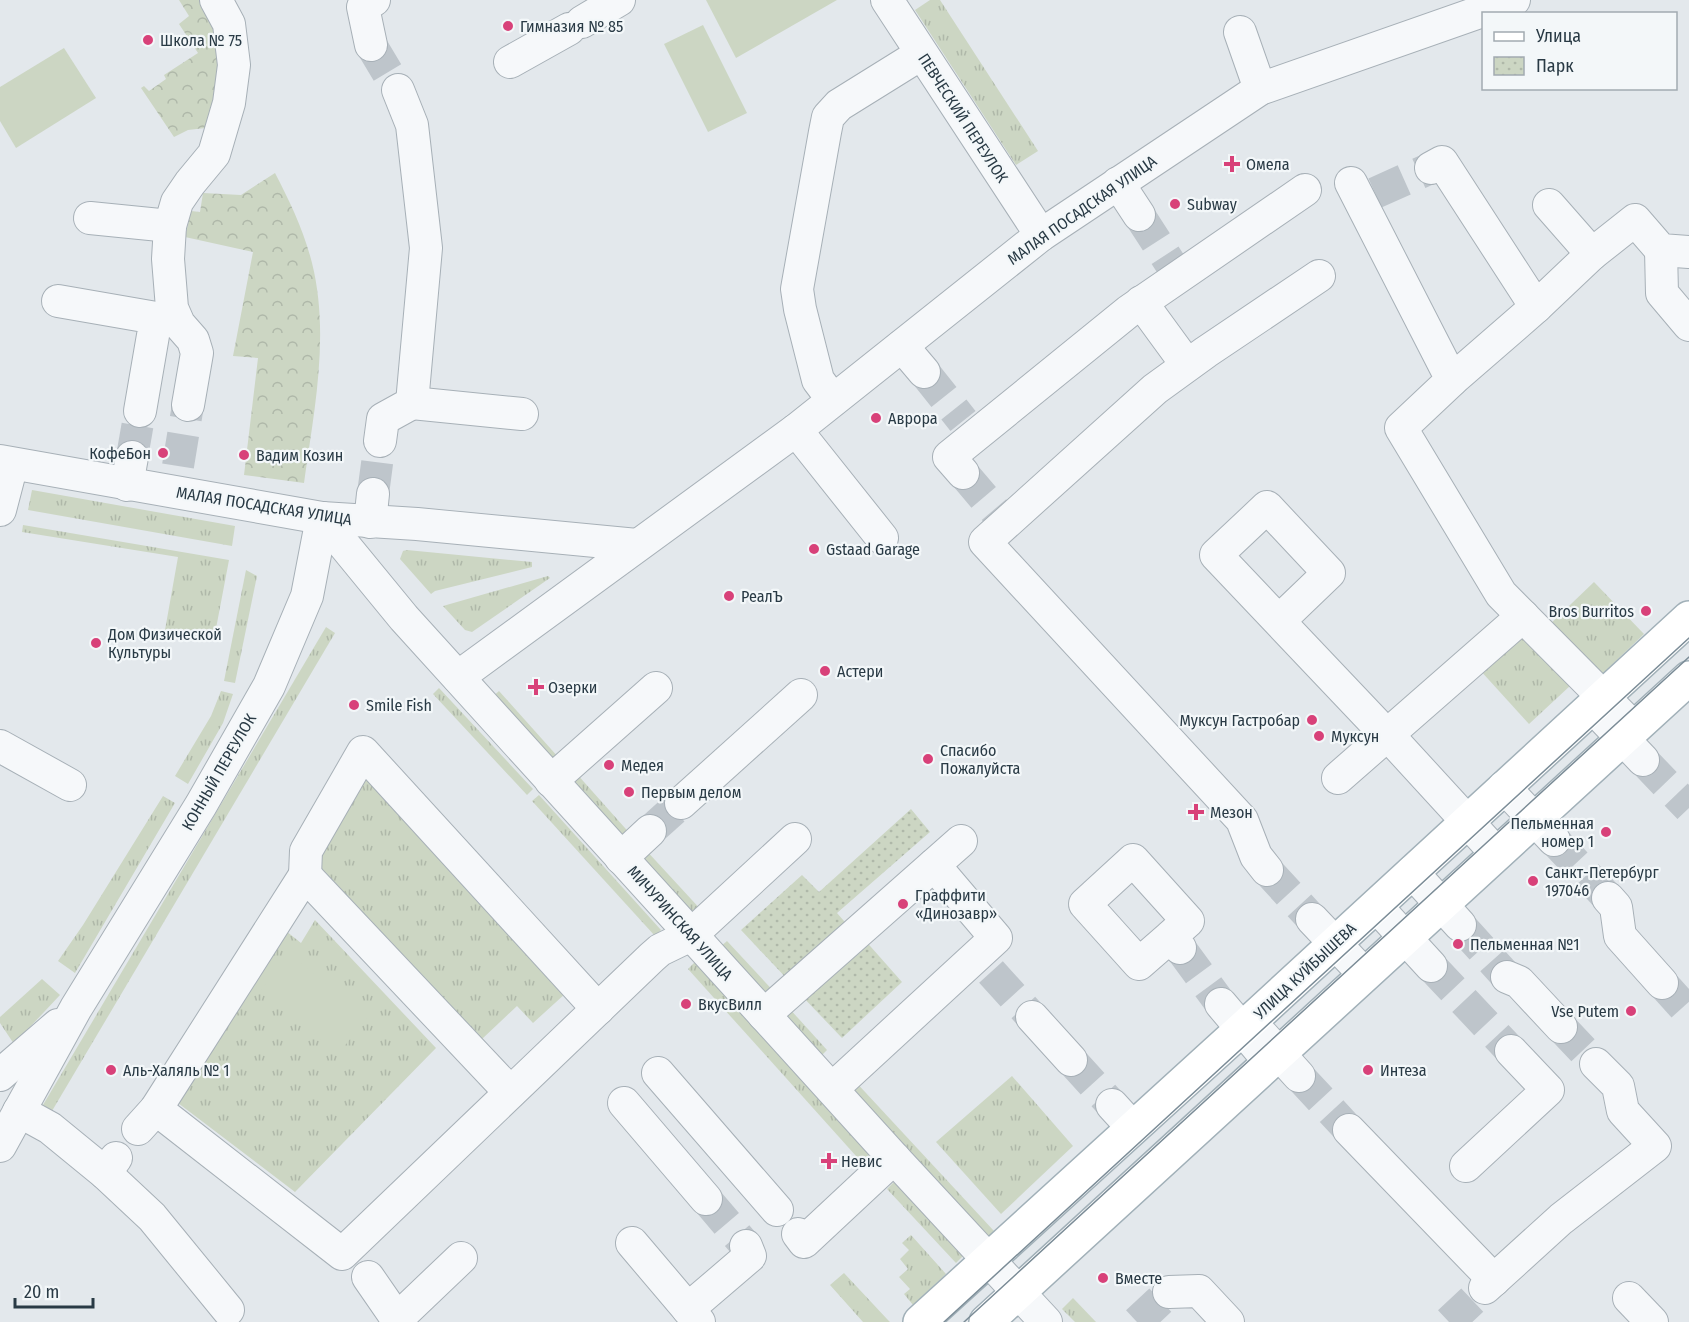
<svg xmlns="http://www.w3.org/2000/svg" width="1689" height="1322" viewBox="0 0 1689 1322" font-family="'Fira Sans Condensed',sans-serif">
<defs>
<pattern id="grass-tufts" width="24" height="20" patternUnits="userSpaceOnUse" patternTransform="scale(1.5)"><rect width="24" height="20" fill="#ccd6c3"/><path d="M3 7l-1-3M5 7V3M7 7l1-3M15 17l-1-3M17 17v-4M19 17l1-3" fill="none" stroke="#afb8a9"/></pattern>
<pattern id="forest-crowns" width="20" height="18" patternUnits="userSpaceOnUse" patternTransform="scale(1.5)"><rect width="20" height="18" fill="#ccd6c3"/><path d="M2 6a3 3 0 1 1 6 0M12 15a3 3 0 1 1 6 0" fill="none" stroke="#afb8a9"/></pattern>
<pattern id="park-dots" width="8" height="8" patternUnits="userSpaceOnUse" patternTransform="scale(1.5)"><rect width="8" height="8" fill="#ccd6c3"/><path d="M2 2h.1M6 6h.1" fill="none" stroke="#afb8a9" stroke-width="1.8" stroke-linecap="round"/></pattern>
</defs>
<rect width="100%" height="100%" fill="#e3e8ec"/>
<g fill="url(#grass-tufts)">
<path d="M930 0H940L1038 151 1016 165 915 10Z"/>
<path d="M32 490 235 526 232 546 28 510Z"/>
<path d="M23 525 229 560 214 639 165 630 178 557 22 532Z"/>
<path d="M407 550 532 562V567L435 591 431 594 400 559 403 551Z"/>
<path d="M246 570 257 576 235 683 224 681Z"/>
<path d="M548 576 550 578 472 632 465 630 443 606Z"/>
<path d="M1594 582 1644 634 1597 679 1547 627Z"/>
<path d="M326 627 335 633 52 1111 43 1105Z"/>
<path d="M1522 631 1571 685 1529 724 1479 669Z"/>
<path d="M439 688 533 789 527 795 433 694Z"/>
<path d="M221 691 233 694 223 723 188 784 175 776 211 716Z"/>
<path d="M499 691 559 758 551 765 491 698Z"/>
<path d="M364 769 566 993 533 1023 517 1006 482 1039 315 864Z"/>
<path d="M576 773 633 837 624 845 567 781Z"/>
<path d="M539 795 661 930 655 936 532 801Z"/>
<path d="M163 796 175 803 75 973 58 961 83 925Z"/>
<path d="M644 848 703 912 694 920 635 856Z"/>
<path d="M315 920 436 1048 295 1192 178 1103 286 931 301 943Z"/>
<path d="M727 941 779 997 771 1004 719 948Z"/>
<path d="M695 962 873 1159 865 1166 688 969Z"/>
<path d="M42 979 60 995 14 1044 0 1023V1017Z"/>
<path d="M788 1007 827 1050 819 1058 780 1014Z"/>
<path d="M1012 1076 1073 1146 1001 1214 936 1142Z"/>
<path d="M853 1079 994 1231 986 1240 846 1087Z"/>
<path d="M894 1182 963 1256 956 1263 887 1189Z"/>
<path d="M911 1235 946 1274 913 1305 904 1294 910 1289 899 1277 908 1269 900 1259 909 1250 902 1243Z"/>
<path d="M844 1273 887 1319 890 1322H863L830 1285Z"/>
<path d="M1073 1298 1096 1322H1075L1062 1309Z"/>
</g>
<g fill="url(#forest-crowns)">
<path d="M179 0H205L226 65 214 127 188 130 174 137 141 88 144 86 149 91 166 79 164 75 198 53 179 24 189 16Z"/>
<path d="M275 173C290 202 304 231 312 263 330 335 314 411 304 483L244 475 258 358 233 356 253 252 185 237 191 211 200 212 203 193 241 195Z"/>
</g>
<g fill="url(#park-dots)">
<path d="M911 809 930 832 837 913 851 929 790 982 741 930 802 875 819 892Z"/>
<path d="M863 938 902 982 842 1038 800 994Z"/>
</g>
<g fill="#ccd6c3">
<path d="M706 0H837L736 58Z"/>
<path d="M703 25 747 113 708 132 664 44Z"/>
<path d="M64 48 96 98 16 148 0 121V87Z"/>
<path d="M290 954 367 1018 338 1054 261 990Z"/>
</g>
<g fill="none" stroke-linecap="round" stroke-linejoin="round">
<g stroke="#bec5cb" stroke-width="32" stroke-dasharray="32 16" stroke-linecap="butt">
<path d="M371 45 398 90"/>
<path d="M1375 193 1431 168"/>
<path d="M1139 215 1172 266"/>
<path d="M924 372 963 421"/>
<path d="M132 457 140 411"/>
<path d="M178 466 188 405"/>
<path d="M963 473 996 512"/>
<path d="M373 494 380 441"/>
<path d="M1643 760 1689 808"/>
<path d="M650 831 681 803"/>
<path d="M1554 840 1608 898"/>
<path d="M1267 870 1312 919"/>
<path d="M1460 925 1507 977"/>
<path d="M1180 948 1221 1004"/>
<path d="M1431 966 1511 1051"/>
<path d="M991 972 1032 1017"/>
<path d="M1662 983 1689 1013"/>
<path d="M1561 1027 1596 1064"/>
<path d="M1071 1060 1112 1105"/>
<path d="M1299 1076 1349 1130"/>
<path d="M706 1199 746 1246"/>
<path d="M1137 1322 1169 1292"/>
<path d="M1449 1322 1485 1288"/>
</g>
<defs>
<g id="minor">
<path d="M887 0 1041 235"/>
<path d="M582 22 619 0"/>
<path d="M1240 32 1260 89"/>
<path d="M371 45 363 7 374 0"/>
<path d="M510 62 569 29"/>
<path d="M1431 168 1442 162 1536 307 1452 380"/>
<path d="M1118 183 1139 215"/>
<path d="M1351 183 1452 380 1401 428 1501 594 1634 728"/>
<path d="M1549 205 1592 254 1635 220 1661 250 1689 252"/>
<path d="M90 218 170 226"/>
<path d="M1661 250 1662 293 1689 325"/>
<path d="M58 301 156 318 140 411"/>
<path d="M1141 302 1187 365"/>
<path d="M1536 307 1592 254"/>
<path d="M902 346 924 372"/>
<path d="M833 400 818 380 800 309 797 289 825 132 828 117 839 105 921 54"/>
<path d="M412 403 522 414"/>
<path d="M188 405 197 353 193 340 179 324 172 308 168 259 170 226 177 202 190 183 214 154 229 103 234 65 229 24 216 0"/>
<path d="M796 430 882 538"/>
<path d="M380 441 383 419 412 403 426 248 412 125 398 90"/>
<path d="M0 461 322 518 417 524 637 545"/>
<path d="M963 473 949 457 1129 311 1305 190"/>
<path d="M127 485 132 457"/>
<path d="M0 510 12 464"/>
<path d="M322 518 404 618 894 1158 1046 1322"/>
<path d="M370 522 373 494"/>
<path d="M1279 621 1329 573 1267 507 1216 555 1382 730 1387 734 1497 854"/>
<path d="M458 677 796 430 1041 235 1260 89 1514 0"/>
<path d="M1605 720 1643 760"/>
<path d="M0 746 70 785"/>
<path d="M1338 778 1523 616"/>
<path d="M551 781 656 688"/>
<path d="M1504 787 1554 840"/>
<path d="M681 803 801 695"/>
<path d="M621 858 650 831"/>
<path d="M1267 870 1256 856 1242 820 985 542 1155 389 1206 352 1319 276"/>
<path d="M1412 872 1460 925"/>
<path d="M305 875 306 851 363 752 598 1009"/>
<path d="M1608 898 1616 907 1620 936 1662 983"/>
<path d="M1376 906 1431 966"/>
<path d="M1312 919 1365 975"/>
<path d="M1170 937 1139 964 1085 904 1133 860 1188 921 1170 937 1180 948"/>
<path d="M1507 977 1519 982 1561 1027"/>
<path d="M1221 1004 1270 1062"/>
<path d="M764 1015 961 841"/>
<path d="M1032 1017 1071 1060"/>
<path d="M1263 1036 1299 1076"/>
<path d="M658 1073 777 1210"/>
<path d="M0 1075 58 1025"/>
<path d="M832 1089 996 938 934 865"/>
<path d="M624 1103 706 1199"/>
<path d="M1112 1105 1133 1128"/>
<path d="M156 1109 342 1254 652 957 660 950 691 935 795 839"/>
<path d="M19 1111 50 1128 105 1173 116 1158"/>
<path d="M138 1129 156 1109 305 875 510 1092"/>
<path d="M1349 1130 1494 1280"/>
<path d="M0 1146 76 1008 201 805 269 686 307 596 322 518"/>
<path d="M1466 1166 1548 1090 1511 1051"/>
<path d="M105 1173 152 1217 228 1310"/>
<path d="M798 1234 804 1242 894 1158"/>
<path d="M632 1243 699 1322"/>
<path d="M368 1277 397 1319"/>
<path d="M1485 1288 1561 1219 1655 1146 1623 1111 1618 1086 1596 1064"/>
<path d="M1169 1292 1199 1291 1228 1322"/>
<path d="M1629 1298 1652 1322"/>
<path d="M688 1309 750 1256 746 1246"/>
<path d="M398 1322 397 1319 461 1258"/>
</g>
<g id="major">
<path d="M920 1322 1242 1029 1689 618"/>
<path d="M986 1322 1689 678"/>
</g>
</defs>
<use href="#minor" stroke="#a7b0b7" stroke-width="34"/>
<use href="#major" stroke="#a1b0b8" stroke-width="36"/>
<use href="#minor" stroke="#f6f8fa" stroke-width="32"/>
<use href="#major" stroke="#fff" stroke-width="33"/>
<g stroke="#7b8c97" stroke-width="1.5">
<path d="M944 1322 1689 638"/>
<path d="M964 1322 1689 657"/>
</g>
</g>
<g fill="#d84179" stroke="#f3f7f9" stroke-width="2">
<circle cx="508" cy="26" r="6"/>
<circle cx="148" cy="40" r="6"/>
<path d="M1229 155h6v6h6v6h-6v6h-6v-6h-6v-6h6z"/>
<circle cx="1175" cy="204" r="6"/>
<circle cx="876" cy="418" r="6"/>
<circle cx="163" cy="453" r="6"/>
<circle cx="244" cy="455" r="6"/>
<circle cx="814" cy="549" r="6"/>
<circle cx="729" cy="596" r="6"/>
<circle cx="1646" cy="611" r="6"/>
<circle cx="96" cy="643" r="6"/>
<circle cx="825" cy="671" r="6"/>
<path d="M533 678h6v6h6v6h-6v6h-6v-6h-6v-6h6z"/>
<circle cx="354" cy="705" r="6"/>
<circle cx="1312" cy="720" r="6"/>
<circle cx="1319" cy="736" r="6"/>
<circle cx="928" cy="759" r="6"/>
<circle cx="609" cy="765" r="6"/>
<circle cx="629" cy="792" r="6"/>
<path d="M1193 803h6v6h6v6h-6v6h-6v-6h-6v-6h6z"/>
<circle cx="1606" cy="832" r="6"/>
<circle cx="1533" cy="881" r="6"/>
<circle cx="903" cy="904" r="6"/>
<circle cx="1458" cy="944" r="6"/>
<circle cx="686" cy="1004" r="6"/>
<circle cx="1631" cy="1011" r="6"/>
<circle cx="111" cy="1070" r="6"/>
<circle cx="1368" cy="1070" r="6"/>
<path d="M826 1152h6v6h6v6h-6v6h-6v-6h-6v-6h6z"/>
<circle cx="1103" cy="1278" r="6"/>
</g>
<g text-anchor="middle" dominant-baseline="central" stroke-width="4.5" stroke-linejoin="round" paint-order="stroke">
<g font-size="16" fill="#293a45" stroke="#f3f7f9" text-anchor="start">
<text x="520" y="26">Гимназия № 85</text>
<text x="160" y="40">Школа № 75</text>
<text x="1246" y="164">Омела</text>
<text x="1187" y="204">Subway</text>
<text x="888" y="418">Аврора</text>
<text x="151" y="453" text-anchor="end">КофеБон</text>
<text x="256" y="455">Вадим Козин</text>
<text x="826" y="549">Gstaad Garage</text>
<text x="741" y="596">РеалЪ</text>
<text x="1634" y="611" text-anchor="end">Bros Burritos</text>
<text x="108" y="634">Дом Физической<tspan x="108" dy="18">Культуры</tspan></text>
<text x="837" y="671">Астери</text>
<text x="548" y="687">Озерки</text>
<text x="366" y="705">Smile Fish</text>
<text x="1300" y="720" text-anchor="end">Муксун Гастробар</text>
<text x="1331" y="736">Муксун</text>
<text x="940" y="750">Спасибо<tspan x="940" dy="18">Пожалуйста</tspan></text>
<text x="621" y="765">Медея</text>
<text x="641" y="792">Первым делом</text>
<text x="1210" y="812">Мезон</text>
<text x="1594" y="823" text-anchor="end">Пельменная<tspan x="1594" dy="18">номер 1</tspan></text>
<text x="1545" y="872">Санкт-Петербург<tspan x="1545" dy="18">197046</tspan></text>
<text x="915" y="895">Граффити<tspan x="915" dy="18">«Динозавр»</tspan></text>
<text x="1470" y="944">Пельменная №1</text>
<text x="698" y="1004">ВкусВилл</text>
<text x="1619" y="1011" text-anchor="end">Vse Putem</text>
<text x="123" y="1070">Аль-Халяль № 1</text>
<text x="1380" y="1070">Интеза</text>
<text x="841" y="1161">Невис</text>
<text x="1115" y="1278">Вместе</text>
</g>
<g font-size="16" fill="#293a45" stroke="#f3f7f9">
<text transform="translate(963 118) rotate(57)">ПЕВЧЕСКИЙ ПЕРЕУЛОК</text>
<text transform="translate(1082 210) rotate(-35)">МАЛАЯ ПОСАДСКАЯ УЛИЦА</text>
<text transform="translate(264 506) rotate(9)">МАЛАЯ ПОСАДСКАЯ УЛИЦА</text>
<text transform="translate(219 772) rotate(-60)">КОННЫЙ ПЕРЕУЛОК</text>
<text transform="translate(680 923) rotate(48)">МИЧУРИНСКАЯ УЛИЦА</text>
<text transform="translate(1305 971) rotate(-43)">УЛИЦА КУЙБЫШЕВА</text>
</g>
</g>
<rect x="1482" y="12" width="195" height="78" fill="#f3f7f9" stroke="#a2abb1" stroke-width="1.5"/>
<rect x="1494" y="32" width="30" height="9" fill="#ffffff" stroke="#a2abb1" stroke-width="1.5"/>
<text x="1536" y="42" font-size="18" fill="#293a45">Улица</text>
<rect x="1494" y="57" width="30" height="18" fill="url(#park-dots)" stroke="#a2abb1" stroke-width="1.5"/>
<text x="1536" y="72" font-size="18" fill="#293a45">Парк</text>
<path d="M15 1298v9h78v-9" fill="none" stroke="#293a45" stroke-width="3"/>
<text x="24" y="1298" font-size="18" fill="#293a45" stroke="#f3f7f9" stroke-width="4.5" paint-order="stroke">20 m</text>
</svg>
